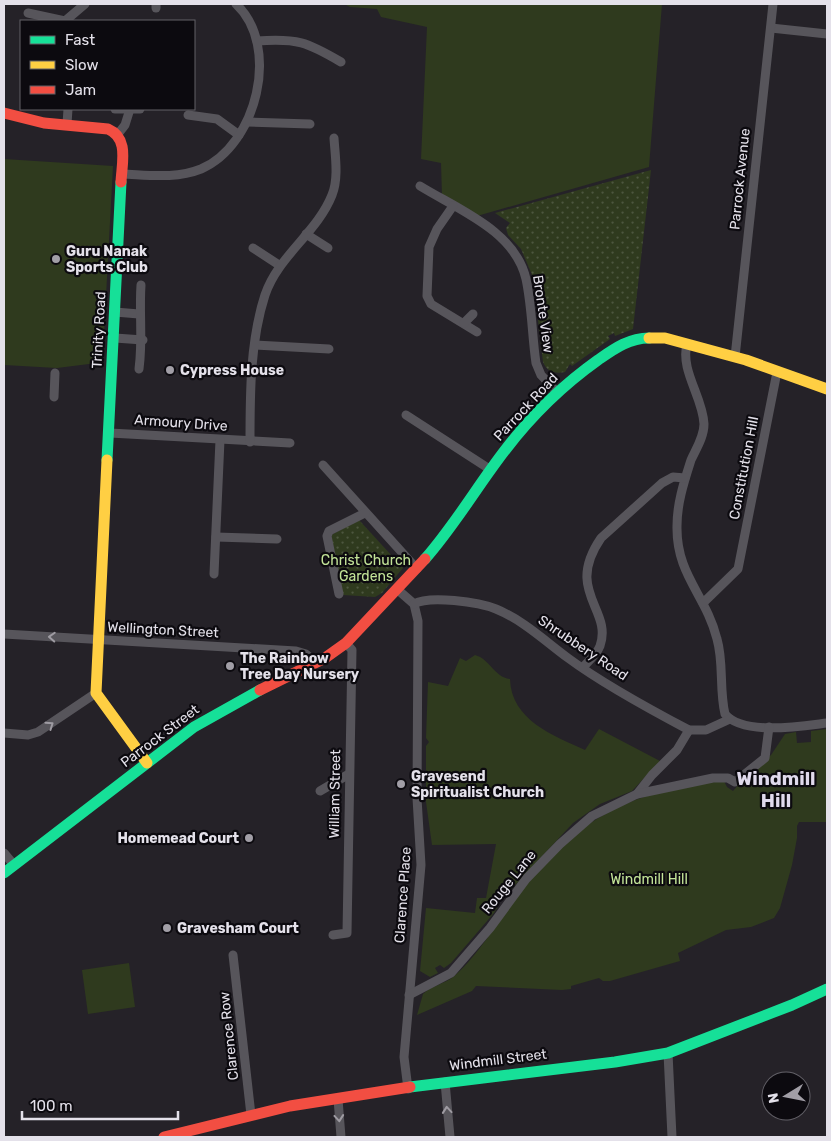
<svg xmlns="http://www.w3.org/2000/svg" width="831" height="1141" viewBox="0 0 831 1141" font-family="Rubik,sans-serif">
<defs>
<pattern id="grass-dots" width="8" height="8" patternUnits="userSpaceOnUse" patternTransform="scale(1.25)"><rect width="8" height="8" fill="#2f3a1e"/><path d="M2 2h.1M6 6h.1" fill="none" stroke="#4d563f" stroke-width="1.8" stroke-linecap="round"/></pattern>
</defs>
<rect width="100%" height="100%" fill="#252228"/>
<g fill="url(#grass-dots)">
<path d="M651 170 633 329 615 336 614 333 608 336 610 339 572 366 570 364 565 372C555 374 547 372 543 362L533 277 521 249 508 235 506 228 510 223 495 213Z"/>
<path d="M359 520 403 568 382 593 375 597 343 595 331 535Z"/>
</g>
<g fill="#2f3a1e">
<path d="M344 4H662L649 167 477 216 442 196 441 163 421 159 427 27 381 17 377 9 350 7Z"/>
<path d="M4 159 113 166 103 352 97 363 57 368 4 365Z"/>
<path d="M475 655C490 659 494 677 510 679 511 720 554 736 585 750L599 729 660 761 632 791 600 804 573 823 504 897 498 896 497 908 494 913 451 963 444 968 440 965 435 968 438 973 430 977 420 971 426 908 475 913 477 898H486L496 844 432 845 426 802V746L429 742 426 738 428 682 448 686 460 658 466 661Z"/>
<path d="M827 729V822H799L797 826V838L792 865 780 908 774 918 751 927 726 930 678 953 680 961 610 981H603L599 978 571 986V989L562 990 476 986 472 991 417 1015 423 994C431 986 444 984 453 977 474 961 498 922 514 900 571 822 628 790 724 781L727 787 733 791 745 777 771 755 785 734 796 732 797 743 811 742V731Z"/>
<path d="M129 963 135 1007 88 1014 82 970Z"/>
</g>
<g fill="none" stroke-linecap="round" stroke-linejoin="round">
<g stroke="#57555b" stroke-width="9">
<path d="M156 8V4"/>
<path d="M28 13 65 21"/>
<path d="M65 21 85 4"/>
<path d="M771 28 827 34"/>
<path d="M257 41C297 38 307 42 341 62"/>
<path d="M115 109H140"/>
<path d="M188 115 217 119 239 135"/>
<path d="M247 122 310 124"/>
<path d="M67 124 68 109"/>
<path d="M118 134 125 125 130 109"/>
<path d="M122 174C149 175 176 179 201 169 257 145 281 46 236 4"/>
<path d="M420 186C459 210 515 231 526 279 532 307 532 336 536 363L541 375 557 392"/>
<path d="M453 206 437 229 429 247 427 296 431 304 477 332"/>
<path d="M306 234 328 248"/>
<path d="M253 248 279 265"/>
<path d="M115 312 139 314"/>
<path d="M464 323 473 314"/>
<path d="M115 338 143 340"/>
<path d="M687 344C680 371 703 397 704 424 704 437 696 449 691 460 684 482 677 503 677 526 676 575 706 595 717 639 724 663 719 689 725 714 743 736 802 726 827 723"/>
<path d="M255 345 329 349"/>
<path d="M735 357 773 4"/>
<path d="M139 369C143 339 139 314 141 285"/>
<path d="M54 397 55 373"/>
<path d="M406 415 491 470"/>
<path d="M110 433 290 443"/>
<path d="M250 442C250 394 250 341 265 295 278 256 317 233 332 195 339 178 335 155 334 138"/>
<path d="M323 465 417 569"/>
<path d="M216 537 277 539"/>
<path d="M214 574 220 440"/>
<path d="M398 590 414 604 418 621 417 798 421 865 404 1057 408 1089"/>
<path d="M339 594 327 536 329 531 365 513"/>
<path d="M703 603 738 569 777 372"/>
<path d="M414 604C429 595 479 602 496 609 523 620 545 641 568 658 603 684 651 710 689 730H706L730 719"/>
<path d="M4 634 296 651 306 654 316 663"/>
<path d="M583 667C589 661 597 654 600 646 613 609 564 592 601 538L662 483 673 477 685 478"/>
<path d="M4 733 28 735 38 732 96 693"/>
<path d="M320 791 349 774"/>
<path d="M637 794 652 775 677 750 689 730"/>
<path d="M4 853 14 865"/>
<path d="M333 935 347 933 352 650 346 643"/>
<path d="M233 955 251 1115"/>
<path d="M409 995 451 973 490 928 526 879 560 844 592 816 637 794 713 778H728L735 782 765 758 769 727"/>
<path d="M668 1053 672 1137"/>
<path d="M445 1082 450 1137"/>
<path d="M338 1099 341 1137"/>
</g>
<g stroke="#16e098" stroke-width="11">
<path d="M107 460 121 182"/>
<path d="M425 559C455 525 478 485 506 449 532 415 563 385 598 360 614 349 629 338 649 338"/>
<path d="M4 873 194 727 260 690"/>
<path d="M410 1087 615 1062 668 1053 792 1005 827 989"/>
</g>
<g stroke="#ffcf43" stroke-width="11">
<path d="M649 338H665L746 360 827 389"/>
<path d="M107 460 96 693 147 763"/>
</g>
<g stroke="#f24e42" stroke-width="11">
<path d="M4 113 44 123 108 129C129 138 122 162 121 182"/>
<path d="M260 690 325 658 346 643 425 559"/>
<path d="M164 1137 290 1106 410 1087"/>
</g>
</g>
<defs><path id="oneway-chevron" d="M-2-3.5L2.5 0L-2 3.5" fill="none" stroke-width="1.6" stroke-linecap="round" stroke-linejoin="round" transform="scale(1.25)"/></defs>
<g stroke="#9e9ba2">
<use href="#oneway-chevron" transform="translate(52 637) rotate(-177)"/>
<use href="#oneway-chevron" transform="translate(50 725) rotate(-35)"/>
<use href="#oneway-chevron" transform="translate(447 1110) rotate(-95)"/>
<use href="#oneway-chevron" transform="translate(339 1118) rotate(85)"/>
</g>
<g fill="#a19ea6" stroke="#0c0a0f" stroke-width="2">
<circle cx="56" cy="259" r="5"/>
<circle cx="170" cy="370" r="5"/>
<circle cx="230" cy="666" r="5"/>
<circle cx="401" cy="784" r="5"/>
<circle cx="249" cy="838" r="5"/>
<circle cx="167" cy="928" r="5"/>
</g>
<g text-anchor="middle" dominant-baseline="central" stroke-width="4.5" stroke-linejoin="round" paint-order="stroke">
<g font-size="14" fill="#e4e1ea" stroke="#0c0a0f">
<text transform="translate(740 179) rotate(-84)">Parrock Avenue</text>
<text transform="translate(543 314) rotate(82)">Bronte View</text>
<text transform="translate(99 330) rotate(-87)">Trinity Road</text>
<text transform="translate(526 407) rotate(-47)">Parrock Road</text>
<text transform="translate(181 423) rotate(4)">Armoury Drive</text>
<text transform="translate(744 468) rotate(-79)">Constitution Hill</text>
<text transform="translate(163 630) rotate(3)">Wellington Street</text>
<text transform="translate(583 648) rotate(34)">Shrubbery Road</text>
<text transform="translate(160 736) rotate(-37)">Parrock Street</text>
<text transform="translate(335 794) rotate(-89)">William Street</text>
<text transform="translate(509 882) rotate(-51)">Rouge Lane</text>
<text transform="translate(403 895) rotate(-86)">Clarence Place</text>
<text transform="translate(229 1036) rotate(-96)">Clarence Row</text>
<text transform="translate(498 1060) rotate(-7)">Windmill Street</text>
</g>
<g font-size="14" font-weight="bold" fill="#e4e1ea" stroke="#0c0a0f" text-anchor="start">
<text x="66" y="251">Guru Nanak<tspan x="66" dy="16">Sports Club</tspan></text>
<text x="180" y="370">Cypress House</text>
<text x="240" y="658">The Rainbow<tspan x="240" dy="16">Tree Day Nursery</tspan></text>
<text x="411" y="776">Gravesend<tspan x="411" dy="16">Spiritualist Church</tspan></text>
<text x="239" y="838" text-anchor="end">Homemead Court</text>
<text x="177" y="928">Gravesham Court</text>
</g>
<g font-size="14" fill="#c3e498" stroke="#0c0a0f">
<text x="366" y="560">Christ Church<tspan x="366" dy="16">Gardens</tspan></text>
<text x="649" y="879">Windmill Hill</text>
</g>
<g font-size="19" font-weight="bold" fill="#e0daec" stroke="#0c0a0f">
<text x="776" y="778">Windmill<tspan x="776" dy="22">Hill</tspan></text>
</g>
</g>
<rect width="831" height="1141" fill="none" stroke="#e4e1ea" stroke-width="10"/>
<rect x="20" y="20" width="175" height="90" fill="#0c0a0f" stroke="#626067"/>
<rect x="30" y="36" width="25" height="8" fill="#16e098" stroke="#626067"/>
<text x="65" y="45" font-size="15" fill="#e4e1ea">Fast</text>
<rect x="30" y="61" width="25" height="8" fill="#ffcf43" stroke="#626067"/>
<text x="65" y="70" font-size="15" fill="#e4e1ea">Slow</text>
<rect x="30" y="86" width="25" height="8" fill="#f24e42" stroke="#626067"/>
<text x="65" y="95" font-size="15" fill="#e4e1ea">Jam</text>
<g transform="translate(786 1096) rotate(260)"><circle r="24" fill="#0c0a0f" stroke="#626067"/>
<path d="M0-4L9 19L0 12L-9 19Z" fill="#a19ea6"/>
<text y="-8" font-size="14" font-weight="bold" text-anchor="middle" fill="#e4e1ea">N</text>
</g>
<path d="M22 1111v8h156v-8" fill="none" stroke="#e4e1ea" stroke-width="2.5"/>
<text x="30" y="1111" font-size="15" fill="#e4e1ea" stroke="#0c0a0f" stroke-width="4" paint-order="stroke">100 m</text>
</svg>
